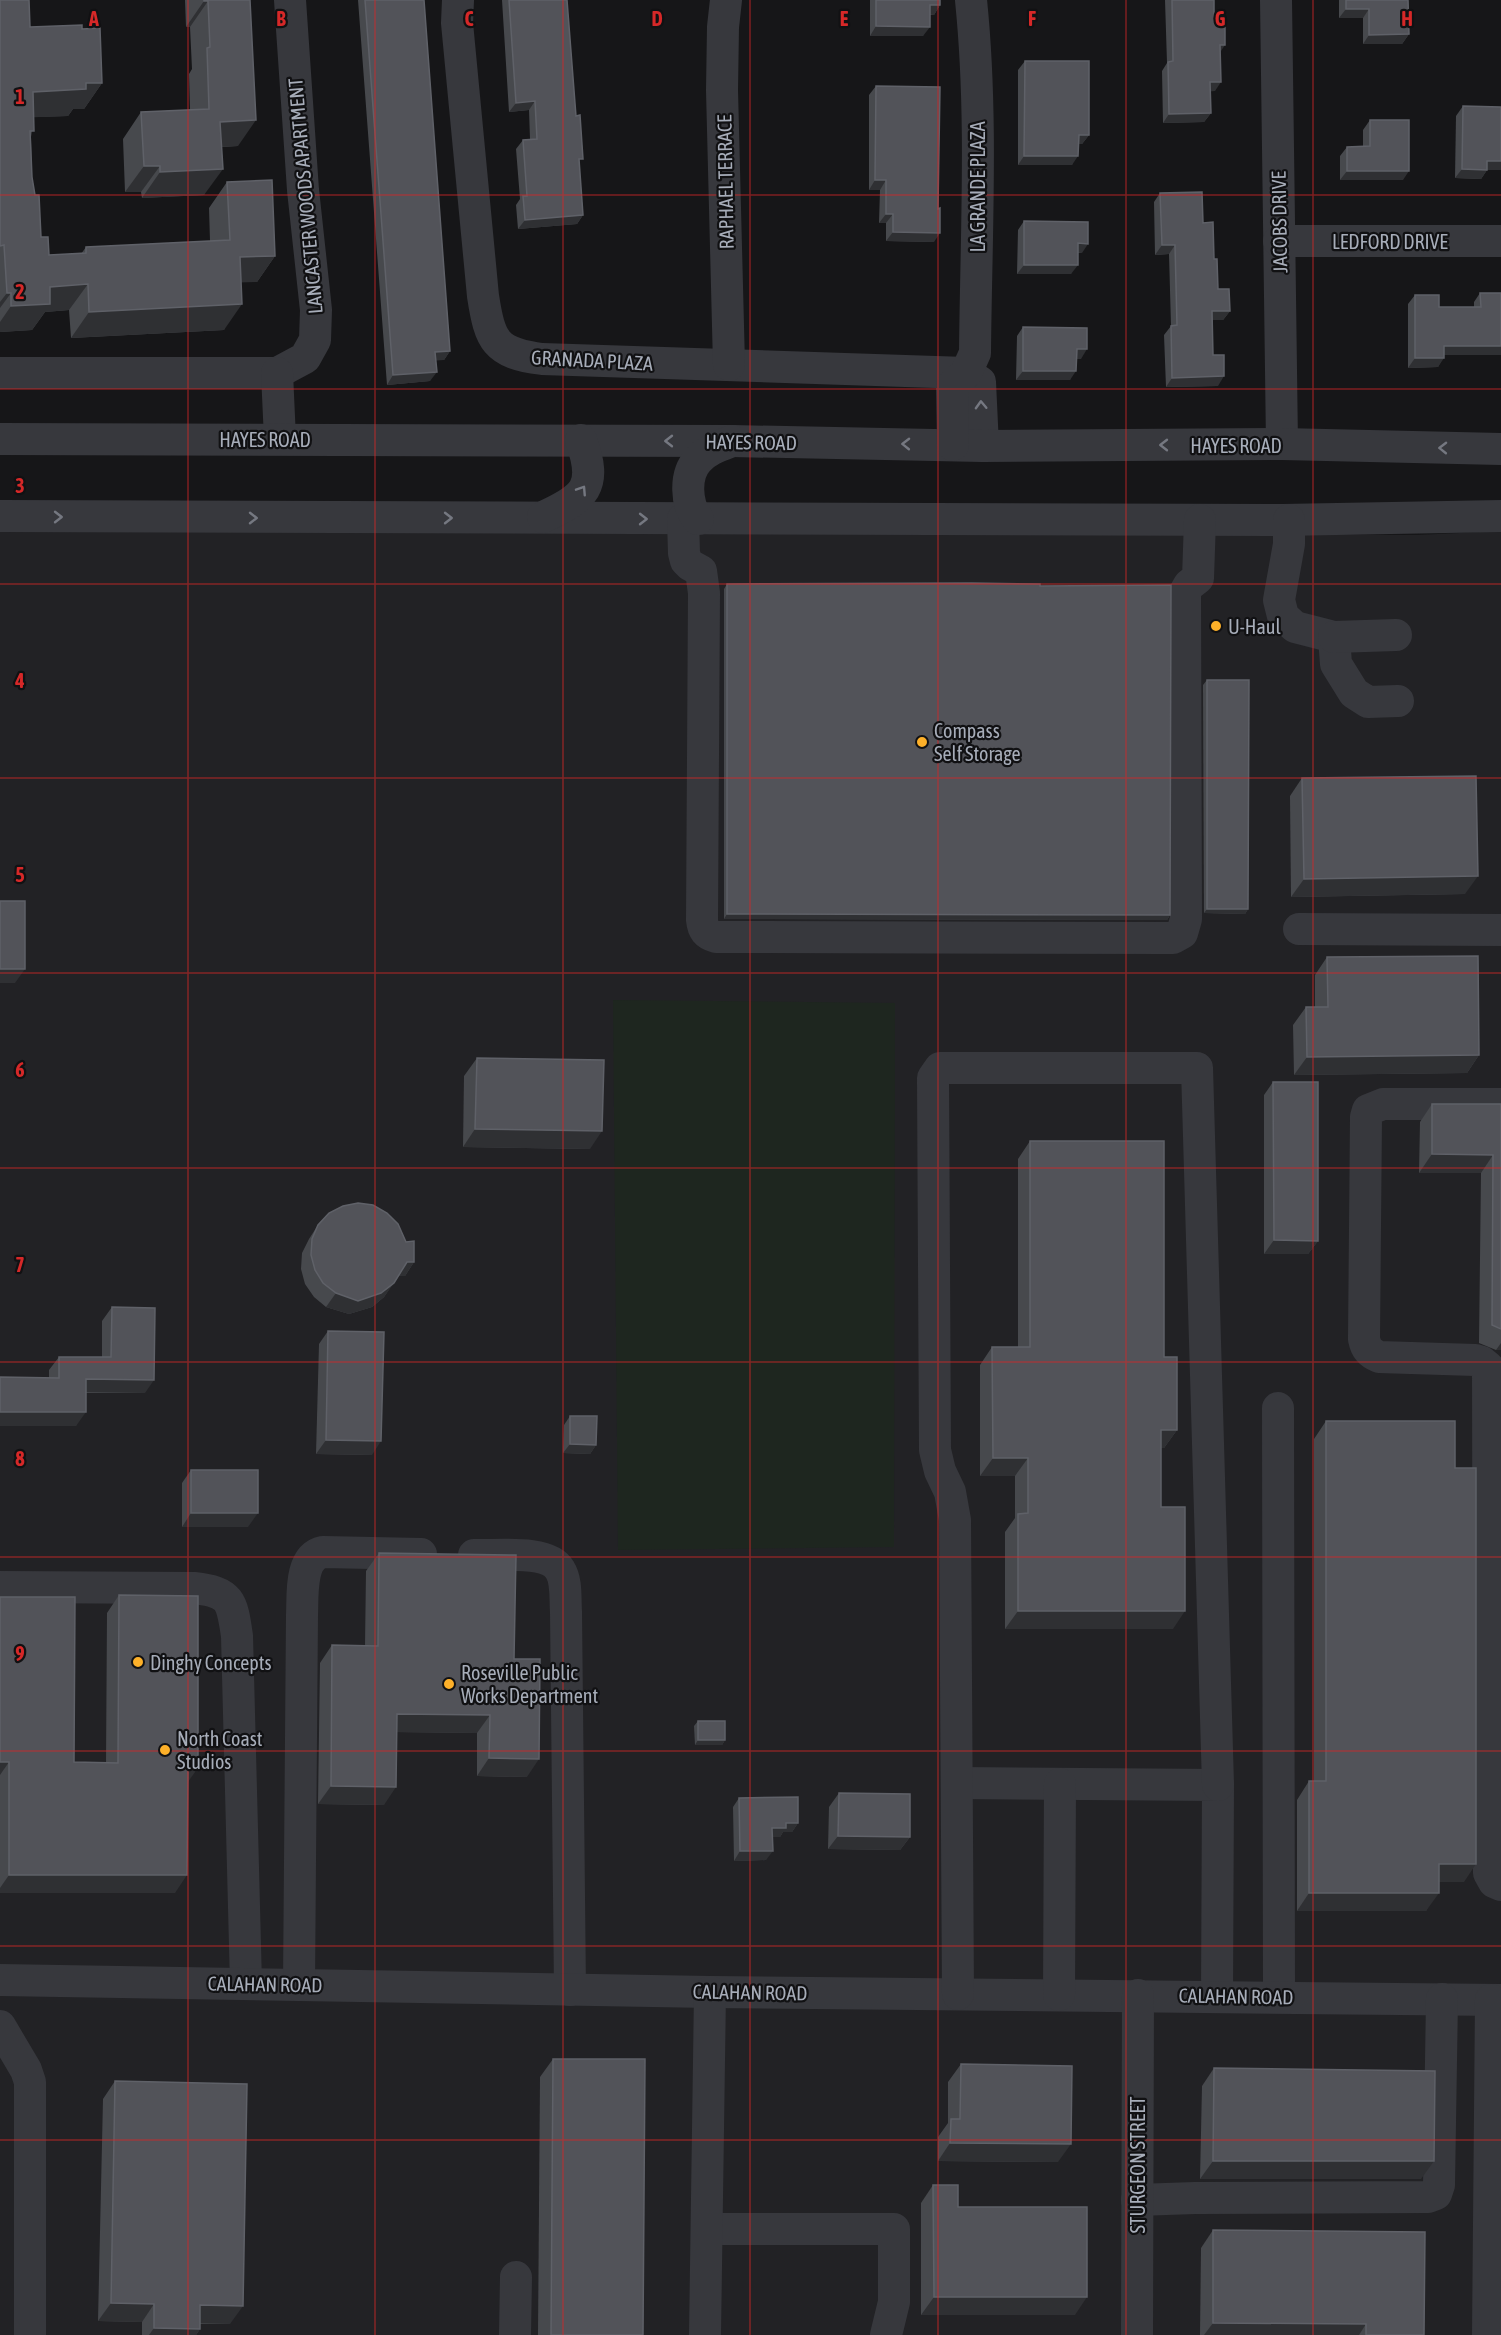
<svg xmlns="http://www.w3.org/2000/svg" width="1501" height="2335" viewBox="0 0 1501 2335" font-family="'Asap Condensed',sans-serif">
<rect width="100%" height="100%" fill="#161618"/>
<path fill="#222225" d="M0 530 1417 535 1501 531V2335H0Z"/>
<path fill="#1e261f" d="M613 1000 895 1003 894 1547 618 1550Z"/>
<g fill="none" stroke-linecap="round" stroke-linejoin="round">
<g stroke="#37383d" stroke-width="32">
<path d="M458 0 457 23 483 296C490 341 495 353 542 359L966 373"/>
<path d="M726 0 723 27 722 90 729 365"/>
<path d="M1276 0 1282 444"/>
<path d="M1279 241H1501"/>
<path d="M0 373H277L305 358 315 340 316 310 303 190 290 0"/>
<path d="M277 373 280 439"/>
<path d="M966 373 980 382 983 446"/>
<path d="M0 439 732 441 983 446 1282 444 1501 449"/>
<path d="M953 445 952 386 966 373 975 353C976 236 983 117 971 0"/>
<path d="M0 516 1282 520 1501 516"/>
<path d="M543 517C585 498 598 487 581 440"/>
<path d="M683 519 684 553 686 561 690 565 701 571 704 593 702 920C703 930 706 934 716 937L1173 938 1182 933 1186 919 1185 592 1189 585 1198 578 1200 520"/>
<path d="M698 519C686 505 684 475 698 460 707 450 719 446 732 441"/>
<path d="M1289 520V544L1279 600 1283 616 1295 627 1334 637 1336 664 1354 693 1368 702 1398 701"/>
<path d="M1334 637 1396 635"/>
<path d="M1299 929 1501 930"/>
<path d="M1501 1104H1383L1368 1110 1366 1117 1364 1339C1366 1349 1370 1353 1379 1357L1475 1360 1482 1362 1488 1367 1489 1873 1494 1882 1501 1885"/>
<path d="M1278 1408 1279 1997"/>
<path d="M474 1555C495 1556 549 1549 560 1570 567 1581 565 1598 566 1612L570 1990"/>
<path d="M0 1587 194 1588C231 1592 232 1601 237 1636L246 1984"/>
<path d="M957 1783 1218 1785 1217 1996"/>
<path d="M0 1980 710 1992 1501 2000"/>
<path d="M299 1985 302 1615C303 1596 299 1557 323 1552L421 1554"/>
<path d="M958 1994 955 1520 950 1492 940 1471 935 1450 933 1078 940 1068H1197L1218 1785"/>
<path d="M1059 1995 1060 1784"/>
<path d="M0 2026 26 2070 30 2082V2335"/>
<path d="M1137 2200 1195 2198 1428 2197 1436 2194 1439 2185 1442 1999"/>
<path d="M708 2229H894V2302L886 2335"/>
<path d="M515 2335 516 2277"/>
<path d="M705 2335 710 1992"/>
<path d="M1137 2335 1138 1995"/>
<path d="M1488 2335 1491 2000"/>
</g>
</g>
<g fill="#47494d">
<path d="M0 0 30 27 82 29 102 83 84 109H73L68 116 34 117 31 137 32 177 41 237 49 255 81 254 86 247 210 241 209 208 227 182 275 256 257 282H241L224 330 71 338 69 310 45 312 32 330 0 332Z"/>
<path d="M185 0H250L238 146 222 147 204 195 142 198 141 192H125L123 139 141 112 190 110 189 74 192 69 190 27H186Z"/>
<path d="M358 0H424L450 351 444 360H436L430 381 387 385Z"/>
<path d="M502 0H567L583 215 577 224 518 229 516 205 520 199 516 149 523 140 530 139 529 110 509 112Z"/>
<path d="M870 0H940V5L934 15H930L923 36H870Z"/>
<path d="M1165 0H1214V23L1220 52 1215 91H1210L1211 113 1204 122 1163 123 1162 71 1167 63Z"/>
<path d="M1339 0H1408L1409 34 1402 44H1363V18H1339Z"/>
<path d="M1025 61 1089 135 1082 144H1079L1072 165H1018V70Z"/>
<path d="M876 86 934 242 886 241V223H879L880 190H869V95Z"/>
<path d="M1463 106 1487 170 1481 179 1455 178 1456 116Z"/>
<path d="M1370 120 1403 180H1340V156L1347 147 1363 146V130Z"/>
<path d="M1160 193 1203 223 1214 259 1218 289 1230 311 1223 320H1213V355L1218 386 1166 387 1164 335 1171 326 1169 254 1155 255 1154 202Z"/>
<path d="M1024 221 1082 253H1078L1071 274H1017L1018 230Z"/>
<path d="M1480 293H1501L1444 355 1438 367 1408 368V304L1415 295 1439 307H1474V302Z"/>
<path d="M1023 327 1081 359H1077L1070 380H1016L1017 336Z"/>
<path d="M727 584 1040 586 1170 915 1167 920 724 919V589Z"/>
<path d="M1207 680 1248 909 1245 914 1204 913 1203 685Z"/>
<path d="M1302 778 1465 894 1291 897 1290 796Z"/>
<path d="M1327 957 1479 1055 1467 1073 1294 1075 1293 1025 1306 1007H1315V975Z"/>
<path d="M477 1058 590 1149 463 1147 464 1076Z"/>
<path d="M1273 1082 1318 1241 1308 1254H1264V1095Z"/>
<path d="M1432 1104H1501V1350H1496L1479 1343 1481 1173H1419L1420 1122Z"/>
<path d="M1030 1141 1164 1357 1177 1430 1164 1448H1161V1507L1173 1629H1005V1532L1015 1518V1476H980V1365L992 1347H1018V1159Z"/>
<path d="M318 1225 414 1262 405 1276H398L384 1297 372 1307 349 1314 326 1307 314 1297 305 1284 301 1269 302 1253 309 1239Z"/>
<path d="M112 1307 145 1393H86L76 1426H0V1377L49 1378V1370L59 1357H102V1321Z"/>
<path d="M328 1331 372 1455 316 1454 319 1344Z"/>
<path d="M570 1416 596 1445 590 1454 563 1453 564 1425Z"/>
<path d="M1326 1421 1455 1468 1464 1882H1439L1426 1911H1297V1800L1309 1781H1314V1439Z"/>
<path d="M191 1470 248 1527H182V1483Z"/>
<path d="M379 1553 514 1659 527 1777 477 1776V1733L397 1732 384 1805 318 1804 320 1663 332 1645 365 1646 366 1571Z"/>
<path d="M119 1595 188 1782 175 1893H0V1597L74 1762 106 1763 107 1613Z"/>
<path d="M698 1721 725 1740 722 1745H695L694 1726Z"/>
<path d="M839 1793 910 1837 900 1850 828 1849 829 1807Z"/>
<path d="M739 1798 798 1823 792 1832H783L780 1837H772L766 1860 734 1861 733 1807Z"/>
<path d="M553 2059 643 2335H538L540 2077Z"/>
<path d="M961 2064 1058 2162 938 2161V2137L948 2123V2082Z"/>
<path d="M1214 2068 1421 2179H1200L1202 2086Z"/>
<path d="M115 2081 230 2324H200V2329L196 2335H142V2322L98 2321 103 2099Z"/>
<path d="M933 2185 958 2207 1075 2315H921V2203Z"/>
<path d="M1213 2230 1424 2335H1200L1201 2248Z"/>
</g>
<g fill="#2f3033">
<path d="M204 1H208L190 27H186Z"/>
<path d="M930 5H940L934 15 924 14Z"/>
<path d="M1346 9H1369L1363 18H1339Z"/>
<path d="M876 26 930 27 923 36H870Z"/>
<path d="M1409 34 1402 44H1363L1369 35Z"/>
<path d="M1220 45H1225L1219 54Z"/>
<path d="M1210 82H1221L1215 91 1204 92Z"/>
<path d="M86 83H102L84 109H73L68 116 14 118 33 92Z"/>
<path d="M535 101 529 110 509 112 516 103Z"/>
<path d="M1211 113 1204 122 1163 123 1169 114Z"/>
<path d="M256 120 238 146 202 148 220 122Z"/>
<path d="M1079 135H1089L1082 144H1072Z"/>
<path d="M1024 156H1078L1072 165H1018Z"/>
<path d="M1487 161H1501V170H1487L1481 179 1455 178 1462 169Z"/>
<path d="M144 166H160L141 192H125Z"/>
<path d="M223 169 204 195 142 198 160 172Z"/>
<path d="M1347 171H1409L1403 180H1340Z"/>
<path d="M875 180H886L880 190H869Z"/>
<path d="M886 214H893L886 223H879Z"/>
<path d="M583 215 577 224 518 229 525 220Z"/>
<path d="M893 232 940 233 934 242 886 241Z"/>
<path d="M1078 243 1088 244 1082 253 1072 252Z"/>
<path d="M1162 245H1175L1169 254 1155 255Z"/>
<path d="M275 256 257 282 221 283 240 257Z"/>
<path d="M1024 265H1078L1071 274H1017Z"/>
<path d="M88 284 69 310 45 312 32 330 0 332V322L11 306 50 287Z"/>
<path d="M7 293H11L0 308V302Z"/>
<path d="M242 304 224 330 71 338 89 312Z"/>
<path d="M1212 311H1230L1223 320H1206Z"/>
<path d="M1444 346H1501V355H1438Z"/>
<path d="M1077 349H1087L1081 359H1070Z"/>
<path d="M450 351 444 360 429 361 435 352Z"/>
<path d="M1415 358H1444L1438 367 1408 368Z"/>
<path d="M1023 371H1076L1070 380H1016Z"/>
<path d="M437 372 430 381 387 385 393 375Z"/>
<path d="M1224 376 1218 386 1166 387 1172 378Z"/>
<path d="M1478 876 1465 894 1291 897 1304 879Z"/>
<path d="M1207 909H1248L1245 914 1204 913Z"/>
<path d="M727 914 1170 915 1167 920 724 919Z"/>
<path d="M0 969H25L15 983H0Z"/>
<path d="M1479 1055 1467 1073 1294 1075 1307 1057Z"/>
<path d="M475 1129 602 1131 590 1149 463 1147Z"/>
<path d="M1432 1154 1493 1155 1481 1173H1419Z"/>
<path d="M1274 1240 1318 1241 1308 1254H1264Z"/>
<path d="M407 1262H414L405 1276H397Z"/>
<path d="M394 1283 384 1297 372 1307 349 1314 326 1307 336 1293Z"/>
<path d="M1501 1343V1350H1496Z"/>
<path d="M86 1379 154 1380 145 1393 76 1392Z"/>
<path d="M0 1412H86L76 1426H0Z"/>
<path d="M1161 1430H1177L1164 1448H1148Z"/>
<path d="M326 1440 381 1441 372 1455 316 1454Z"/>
<path d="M570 1444 596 1445 590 1454 563 1453Z"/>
<path d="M993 1458H1028L1015 1476H980Z"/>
<path d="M191 1513H258L248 1527H182Z"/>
<path d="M1018 1611H1185L1173 1629H1005Z"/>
<path d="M397 1714 490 1715 477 1733 385 1732Z"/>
<path d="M698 1740H725L722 1745H695Z"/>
<path d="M489 1758 539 1759 527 1777 477 1776Z"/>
<path d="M0 1762H9L0 1775Z"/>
<path d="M188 1768H198L185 1786Z"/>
<path d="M331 1786 396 1787 384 1805 318 1804Z"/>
<path d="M786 1823H798L792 1832H783L780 1837H766L772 1828Z"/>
<path d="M838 1836 910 1837 900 1850 828 1849Z"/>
<path d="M740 1851H773L766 1860 734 1861Z"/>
<path d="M1439 1864H1476L1464 1882H1426Z"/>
<path d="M9 1875H187L175 1893H0V1888Z"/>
<path d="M1309 1893H1439L1426 1911H1297Z"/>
<path d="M950 2143 1071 2144 1058 2162 938 2161Z"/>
<path d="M1213 2161H1434L1421 2179H1200Z"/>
<path d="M934 2297H1087L1075 2315H921Z"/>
<path d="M111 2303 154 2304 142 2322 98 2321Z"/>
<path d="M200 2305 243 2306 230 2324 188 2323Z"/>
<path d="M1213 2323 1366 2324 1359 2335H1204Z"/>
<path d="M154 2328 200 2329 196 2335H149Z"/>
</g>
<g fill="#525359" stroke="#5f6168" stroke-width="1.5">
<path d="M0 0H29L30 27 82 25V29L100 28 102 83H86V89L33 92 34 131H30L32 177 35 195H39L41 237H48L49 255 86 253V247L230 240 227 182 272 180 275 256 240 257 242 304 89 312 88 284 50 287V304L11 306V293H7L4 245 0 246Z"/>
<path d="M204 0H250L256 120 220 122 223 169 160 172V166H144L141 112 209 109 207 48 210 47 208 1H204Z"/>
<path d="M365 0H424L450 351 435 352 437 372 393 375Z"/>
<path d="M509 0H567L576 116 580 115 583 159H579L583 215 525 220 523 196H527L523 140 537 139 535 101 516 103Z"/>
<path d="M876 0H940V5H930V27L876 26Z"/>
<path d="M1172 0H1214V23H1225V45H1220L1221 82H1210L1211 113 1169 114 1168 62 1173 61Z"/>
<path d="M1346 0H1408L1409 34 1369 35V9H1346Z"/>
<path d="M1025 61H1089V135H1079L1078 156H1024Z"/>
<path d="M876 86 940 87 938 209 940 208V233L893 232V214H886V180H875Z"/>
<path d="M1463 106 1501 107V161H1487V170L1462 169Z"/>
<path d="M1370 120H1409V171H1347V147L1370 146Z"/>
<path d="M1202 192 1203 223 1213 222 1214 259H1217L1218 289H1229L1230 311H1212L1213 355H1224V376L1172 378 1171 326 1177 325 1175 245H1162L1160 193Z"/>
<path d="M1024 221 1088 222V244L1078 243V265H1024Z"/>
<path d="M1480 293H1501V346H1444V358H1415V295H1439V307H1481Z"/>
<path d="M1023 327 1087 328V349H1077L1076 371H1023Z"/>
<path d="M972 583 1040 584V586L1171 585 1170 915 727 914V584Z"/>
<path d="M1207 680H1249L1248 909H1207Z"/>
<path d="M1476 776 1478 876 1304 879 1302 778Z"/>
<rect x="0" y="901" width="25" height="68"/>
<path d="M1478 956 1479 1055 1307 1057 1306 1007H1328L1327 957Z"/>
<path d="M477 1058 604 1060 602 1131 475 1129Z"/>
<path d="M1273 1082H1318V1241L1274 1240Z"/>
<path d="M1432 1104H1501V1329L1492 1325 1493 1155 1432 1154Z"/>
<path d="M1030 1141H1164V1357H1177V1430H1161V1507H1185V1611H1018V1514L1028 1513V1458H993L992 1347H1030Z"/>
<path d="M358 1203 373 1205 387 1213 398 1224 406 1242 414 1241V1262H407L394 1283 381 1293 358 1301 336 1293 323 1283 315 1270 311 1255 312 1239 318 1225 329 1213 343 1206Z"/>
<path d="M112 1307 155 1308 154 1380 86 1379V1412H0V1377L59 1378V1357H111Z"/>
<path d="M328 1331 384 1332 381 1441 326 1440Z"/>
<path d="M570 1416H597L596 1445 570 1444Z"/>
<path d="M1326 1421H1455V1468H1476V1864H1439V1893H1309V1781H1326Z"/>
<rect x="191" y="1470" width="67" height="43"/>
<path d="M379 1553 516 1555 514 1659H540L539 1759 489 1758 490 1715 397 1714 396 1787 331 1786 332 1645 378 1646Z"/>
<path d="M119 1595 198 1596V1768H188L187 1875H9V1762H0V1597H75L74 1762 118 1763Z"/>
<rect x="698" y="1721" width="27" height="19"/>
<path d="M839 1793 910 1794V1837L838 1836Z"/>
<path d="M798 1797V1823H786V1828H772L773 1851H740L739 1798Z"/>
<path d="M553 2059H645L643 2335H551Z"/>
<path d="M961 2064 1072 2066 1071 2144 950 2143 951 2119H960Z"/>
<path d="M1214 2068 1435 2071 1434 2161H1213Z"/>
<path d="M115 2081 247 2084 243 2306 200 2305V2329L154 2328V2304L111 2303Z"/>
<path d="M933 2185H958V2207H1087V2297H934Z"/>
<path d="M1213 2230 1425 2232 1424 2335H1366V2324L1213 2323Z"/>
</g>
<defs><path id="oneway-chevron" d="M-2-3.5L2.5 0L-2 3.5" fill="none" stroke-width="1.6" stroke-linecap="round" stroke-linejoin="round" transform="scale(1.5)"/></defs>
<g stroke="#757881">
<use href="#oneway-chevron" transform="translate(981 405) rotate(-92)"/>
<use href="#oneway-chevron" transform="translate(669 441) rotate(-180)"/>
<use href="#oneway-chevron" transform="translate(906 444) rotate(-179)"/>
<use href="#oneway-chevron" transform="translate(1164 445) rotate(180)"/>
<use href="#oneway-chevron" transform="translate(1443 448) rotate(-179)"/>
<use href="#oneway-chevron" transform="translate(582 490) rotate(-57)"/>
<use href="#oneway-chevron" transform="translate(58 517)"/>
<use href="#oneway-chevron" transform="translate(253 518)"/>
<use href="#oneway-chevron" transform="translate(448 518)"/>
<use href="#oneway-chevron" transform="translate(643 519)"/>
</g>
<path fill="none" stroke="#d62828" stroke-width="1.5" stroke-opacity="0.55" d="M188 0V2335M375 0V2335M563 0V2335M750 0V2335M938 0V2335M1126 0V2335M1313 0V2335M0 195H1501M0 389H1501M0 584H1501M0 778H1501M0 973H1501M0 1168H1501M0 1362H1501M0 1557H1501M0 1751H1501M0 1946H1501M0 2140H1501"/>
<g fill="#fdb029" stroke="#111113" stroke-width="2">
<circle cx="1216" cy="626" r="6"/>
<circle cx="922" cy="742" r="6"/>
<circle cx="138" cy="1662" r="6"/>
<circle cx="449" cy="1684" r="6"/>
<circle cx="165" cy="1750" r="6"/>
</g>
<g text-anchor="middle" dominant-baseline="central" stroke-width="4.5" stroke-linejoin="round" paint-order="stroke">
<g font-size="20" fill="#a7adb9" stroke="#111113">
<text transform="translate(725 182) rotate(-91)">RAPHAEL TERRACE</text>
<text transform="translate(977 187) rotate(-90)">LA GRANDE PLAZA</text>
<text transform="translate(305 196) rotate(-95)">LANCASTER WOODS APARTMENT</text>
<text transform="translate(1279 222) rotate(-91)">JACOBS DRIVE</text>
<text x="1390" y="241">LEDFORD DRIVE</text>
<text transform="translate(592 360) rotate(3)">GRANADA PLAZA</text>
<text x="265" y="439">HAYES ROAD</text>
<text transform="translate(751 442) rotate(1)">HAYES ROAD</text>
<text x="1236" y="445">HAYES ROAD</text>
<text transform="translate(265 1984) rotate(1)">CALAHAN ROAD</text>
<text transform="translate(750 1992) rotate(1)">CALAHAN ROAD</text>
<text transform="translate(1236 1996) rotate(1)">CALAHAN ROAD</text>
<text transform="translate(1137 2165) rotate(-90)">STURGEON STREET</text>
</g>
<g font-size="20" fill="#a7adb9" stroke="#111113" text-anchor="start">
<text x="1228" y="626">U-Haul</text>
<text x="934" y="730">Compass<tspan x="934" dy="23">Self Storage</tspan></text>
<text x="150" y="1662">Dinghy Concepts</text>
<text x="461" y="1672">Roseville Public<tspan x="461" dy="23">Works Department</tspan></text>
<text x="177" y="1738">North Coast<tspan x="177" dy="23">Studios</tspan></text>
</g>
</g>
<g font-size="20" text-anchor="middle" font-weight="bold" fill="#d62828" stroke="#111113" stroke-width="4.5" stroke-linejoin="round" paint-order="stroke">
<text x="94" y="26">A</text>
<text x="281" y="26">B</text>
<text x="469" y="26">C</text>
<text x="657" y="26">D</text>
<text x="844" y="26">E</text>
<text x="1032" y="26">F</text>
<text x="1220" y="26">G</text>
<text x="1407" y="26">H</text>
<text x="20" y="104">1</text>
<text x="20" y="299">2</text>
<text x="20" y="493">3</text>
<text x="20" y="688">4</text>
<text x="20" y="882">5</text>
<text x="20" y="1077">6</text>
<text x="20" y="1272">7</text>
<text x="20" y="1466">8</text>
<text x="20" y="1661">9</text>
</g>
</svg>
